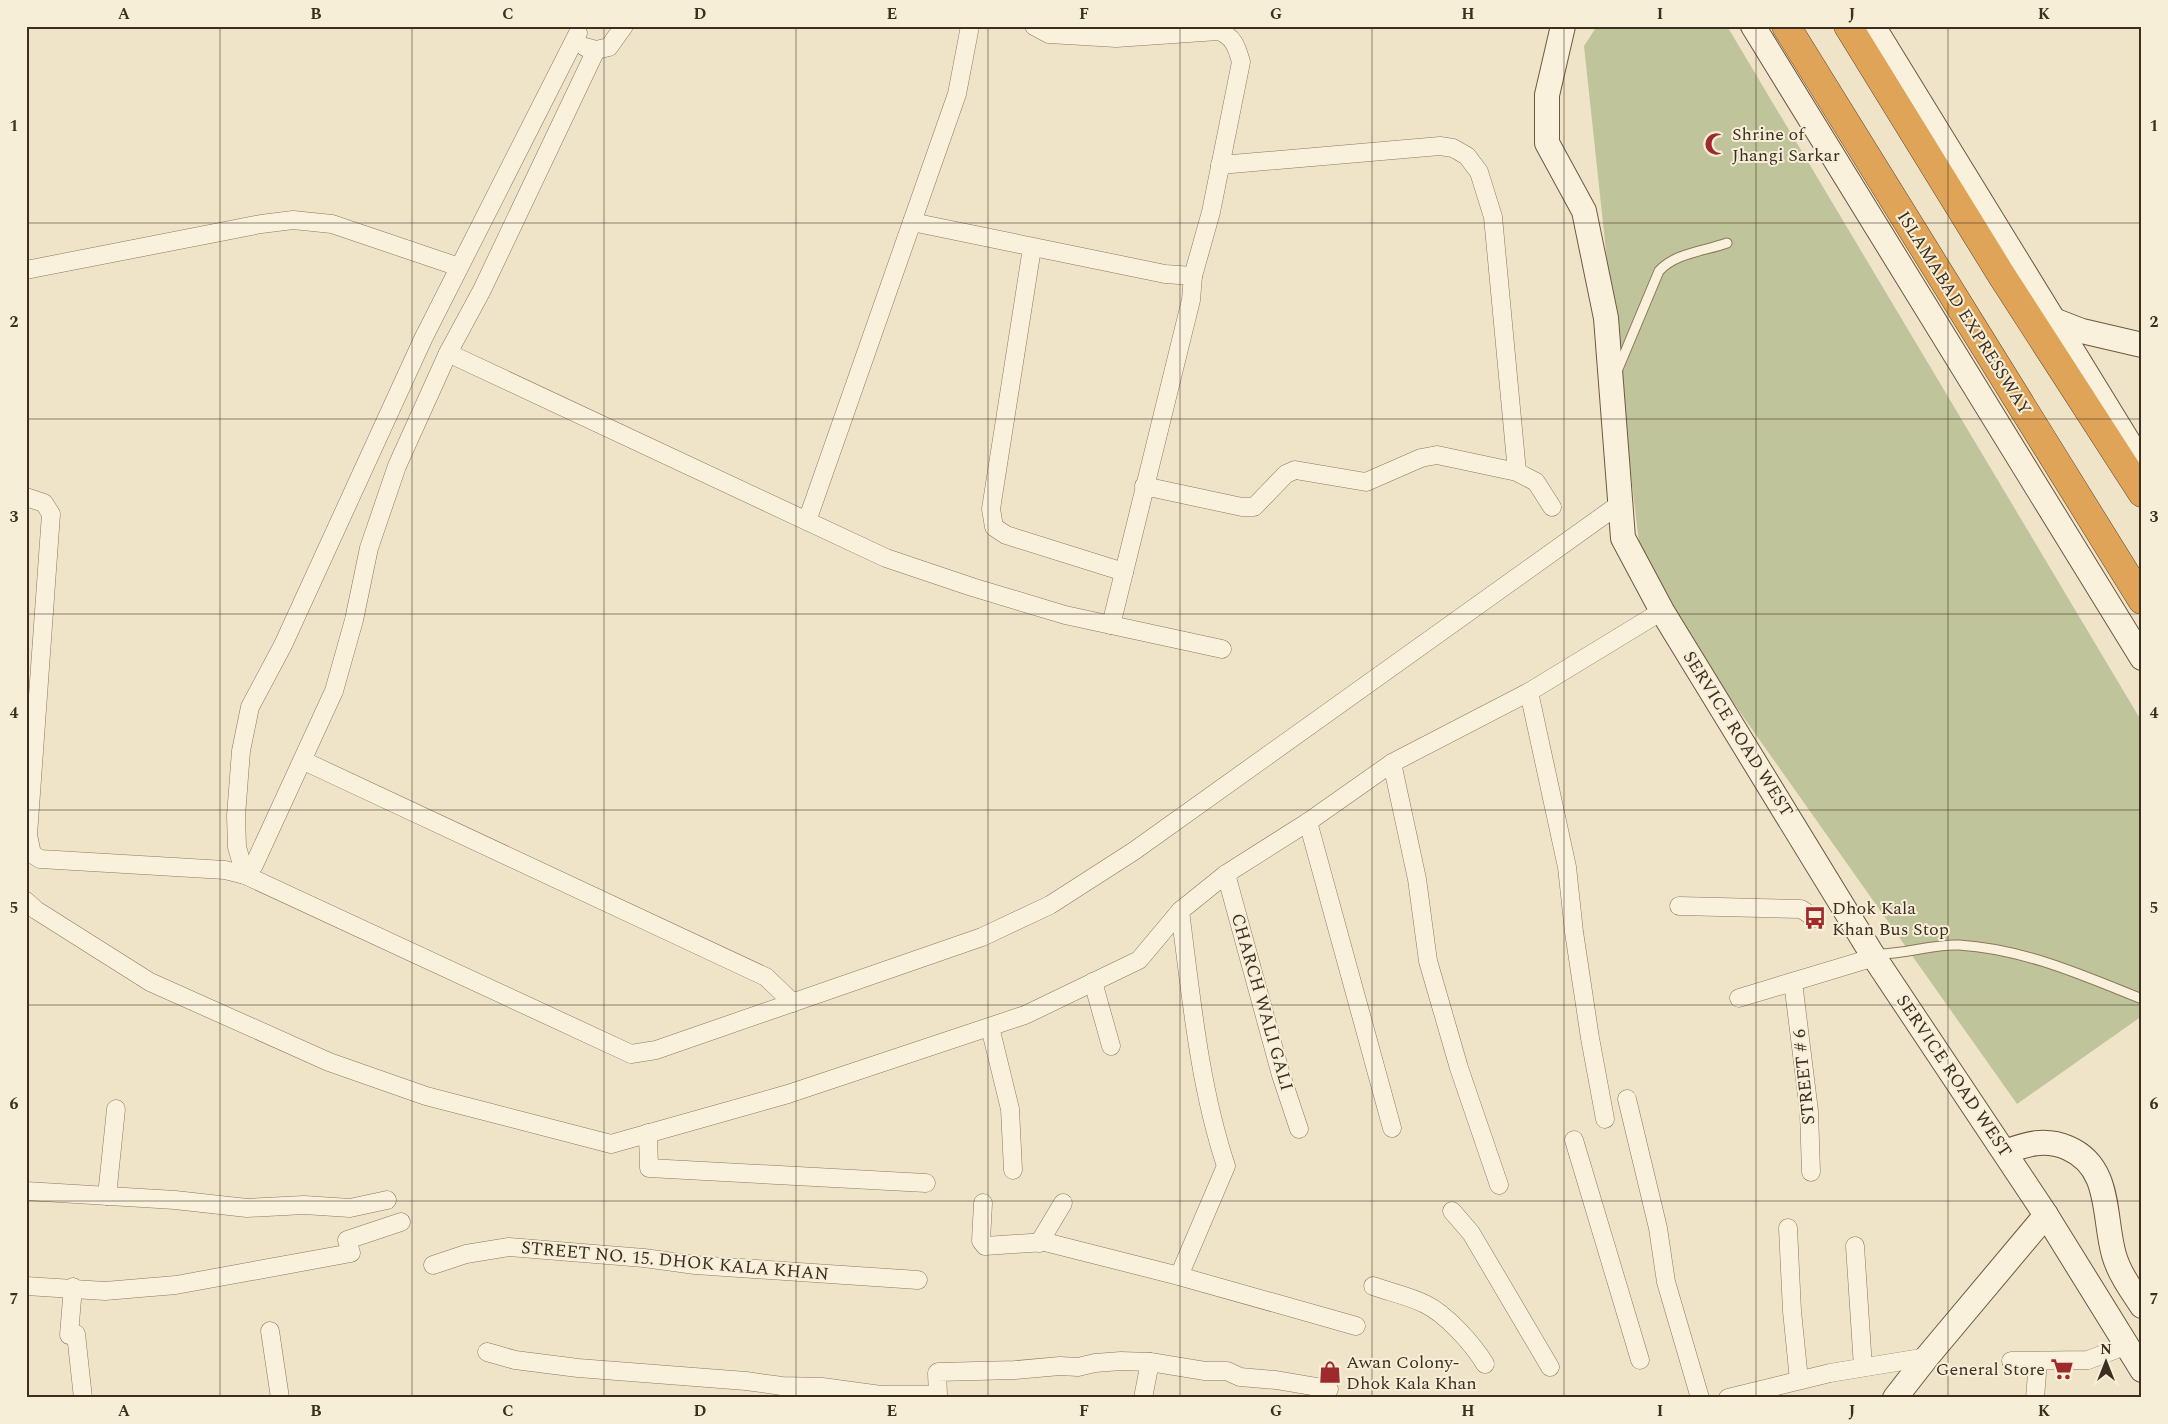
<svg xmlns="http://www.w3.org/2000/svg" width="2168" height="1424" viewBox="0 0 2168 1424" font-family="Spectral,serif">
<rect width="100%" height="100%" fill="#f0e4c8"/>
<path fill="#bfc49a" d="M1597 26H1727L2142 722V1016L2017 1104 1643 575 1624 419 1584 46Z"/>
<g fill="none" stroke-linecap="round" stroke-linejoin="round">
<defs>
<g id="lane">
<path d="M1618 369 1659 271C1675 253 1705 251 1727 243"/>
<path d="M1875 954C1904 955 1930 944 1959 945 2024 949 2082 975 2142 999"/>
</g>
<g id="street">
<path d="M585 47 596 50 609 47 624 26"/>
<path d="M1220 165 1440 146 1453 148 1467 156 1479 172 1493 217 1517 472"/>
<path d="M912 222 1165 274 1193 276 1211 212 1241 62C1237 48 1234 36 1218 31L1116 38 1049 34 1034 26"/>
<path d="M1032 248 991 509 994 527 1006 535 1124 572"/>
<path d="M26 270 261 224 293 220 332 224 459 267"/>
<path d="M448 353 886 558 972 587 1065 615 1222 649"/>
<path d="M1144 486 1242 507H1254L1286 474 1295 470 1366 482 1421 458 1437 455 1517 472 1536 482 1552 507"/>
<path d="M26 497 44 503 51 514 28 835 32 854 40 859 225 870 245 875 631 1054 656 1050 982 937 1050 905 1134 851 1621 503"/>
<path d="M807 521 957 94 970 26"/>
<path d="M1111 625 1191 300 1193 276"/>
<path d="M1529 692 1567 867 1574 932 1590 1038 1605 1119"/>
<path d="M304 761 766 977 793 1003"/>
<path d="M1392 763 1417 879 1428 961 1459 1068 1499 1185"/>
<path d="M1308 822 1392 1128"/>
<path d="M1226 874 1281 1075 1299 1129"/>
<path d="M245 875 237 847 236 816 241 751 250 707 283 645 423 339 578 33"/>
<path d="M245 875 254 865 334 691 354 620 369 548 397 466 448 353 482 290 596 50"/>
<path d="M26 901 36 910 150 982 329 1062 426 1096 611 1144 788 1094 1025 1015 1139 960 1180 911 1226 874 1308 822 1392 763 1529 692 1662 611"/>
<path d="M1679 906 1801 909 1815 918"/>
<path d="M1093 982 1111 1046"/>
<path d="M1793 982 1809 1111 1811 1172"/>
<path d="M1739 998 1875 957"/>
<path d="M990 1027 1010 1109 1013 1170"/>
<path d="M1627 1099 1658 1228 1666 1282 1700 1398"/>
<path d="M648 1133 649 1168 926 1183"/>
<path d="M1574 1140 1640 1360"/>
<path d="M26 1191 175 1200 247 1208 304 1205 350 1208 387 1200"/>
<path d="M107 1196 116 1109"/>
<path d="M983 1203 981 1241 985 1246 1045 1242 1179 1276 1356 1326"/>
<path d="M1452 1211 1471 1233 1550 1367"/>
<path d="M1788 1228 1792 1311 1799 1380"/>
<path d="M1039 1243 1063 1203"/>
<path d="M1855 1246 1863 1367"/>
<path d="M433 1265 466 1254 509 1247 644 1258 695 1265 918 1280"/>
<path d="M1179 1276 1226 1166C1199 1085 1191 995 1180 911"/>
<path d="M26 1286 105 1291 176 1285 351 1253 347 1240 401 1222"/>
<path d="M1373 1286C1390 1292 1409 1296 1425 1304 1446 1314 1473 1344 1485 1364"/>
<path d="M73 1287 69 1335 76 1334 83 1398"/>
<path d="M270 1331 280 1398"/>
<path d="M487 1352 515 1360 578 1368 746 1381 782 1386 822 1387 881 1395H938L937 1373 938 1372 1015 1370 1060 1366 1078 1367 1095 1363 1121 1361 1150 1362 1205 1371H1227L1240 1377 1276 1380 1329 1389"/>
<path d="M2011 1361 2088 1360 2127 1345"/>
<path d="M1143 1398 1150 1362"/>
<path d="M1728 1398 1830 1373 1927 1357"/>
<path d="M2035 1398 2038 1361"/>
</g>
<g id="secondary">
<path d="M1563 26 1547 95V143L1584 211 1606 318 1623 538 1662 611 1872 954 2046 1215 2142 1370"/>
<path d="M1753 26 2142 658"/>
<path d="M1873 26 2142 464"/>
<path d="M2051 319 2082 331 2142 345"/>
<path d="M2005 1152C2026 1144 2045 1138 2068 1148 2112 1167 2103 1217 2114 1255 2119 1273 2132 1291 2142 1306"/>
<path d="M1895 1398 1927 1357 2046 1215"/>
</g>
<g id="highway">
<path d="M1786 26 2142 600"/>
<path d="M1848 26 2002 276 2142 493"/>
</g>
</defs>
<use href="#lane" stroke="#8d765c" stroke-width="11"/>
<use href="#street" stroke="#8d765c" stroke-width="19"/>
<use href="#secondary" stroke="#6f573f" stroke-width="26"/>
<use href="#highway" stroke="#5b4430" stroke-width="29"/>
<use href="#lane" stroke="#faf1dc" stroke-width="9"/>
<use href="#street" stroke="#faf1dc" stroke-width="18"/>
<use href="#secondary" stroke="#faf1dc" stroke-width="24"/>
<use href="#highway" stroke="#e0a458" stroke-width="28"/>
</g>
<path fill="none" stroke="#3d2e20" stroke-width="1" stroke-opacity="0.55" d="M220 26V1398M412 26V1398M604 26V1398M796 26V1398M988 26V1398M1180 26V1398M1372 26V1398M1564 26V1398M1756 26V1398M1948 26V1398M26 223H2142M26 419H2142M26 614H2142M26 810H2142M26 1005H2142M26 1201H2142"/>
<defs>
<symbol id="mosque-bare" viewBox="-9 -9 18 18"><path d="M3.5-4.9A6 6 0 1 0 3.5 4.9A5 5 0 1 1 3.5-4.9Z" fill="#9e2a2b" stroke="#f7eed8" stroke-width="2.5" paint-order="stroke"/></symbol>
<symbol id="bus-bare" viewBox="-9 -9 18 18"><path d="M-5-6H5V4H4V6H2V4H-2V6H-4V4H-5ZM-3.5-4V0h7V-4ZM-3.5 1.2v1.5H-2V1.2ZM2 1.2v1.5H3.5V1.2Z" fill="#9e2a2b" stroke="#f7eed8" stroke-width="2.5" paint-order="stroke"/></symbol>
<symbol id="supermarket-bare" viewBox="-9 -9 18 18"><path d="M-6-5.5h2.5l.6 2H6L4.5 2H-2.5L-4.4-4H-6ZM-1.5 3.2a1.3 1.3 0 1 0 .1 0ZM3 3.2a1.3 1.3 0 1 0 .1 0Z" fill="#9e2a2b" stroke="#f7eed8" stroke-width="2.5" paint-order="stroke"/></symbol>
<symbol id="shop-bare" viewBox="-9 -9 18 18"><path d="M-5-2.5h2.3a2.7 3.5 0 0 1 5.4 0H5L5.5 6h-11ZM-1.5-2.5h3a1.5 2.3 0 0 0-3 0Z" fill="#9e2a2b" stroke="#f7eed8" stroke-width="2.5" paint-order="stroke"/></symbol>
</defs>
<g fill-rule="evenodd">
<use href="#mosque-bare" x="1700" y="128" width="32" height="32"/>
<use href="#bus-bare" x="1799" y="902" width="32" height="32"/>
<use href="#supermarket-bare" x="2046" y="1353" width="32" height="32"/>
<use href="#shop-bare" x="1314" y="1356" width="32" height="32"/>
</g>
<g text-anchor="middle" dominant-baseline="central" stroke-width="4" stroke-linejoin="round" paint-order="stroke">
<g font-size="18" fill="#3d2e20" stroke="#f7eed8" text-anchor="start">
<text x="1732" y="134">Shrine of<tspan x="1732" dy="21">Jhangi Sarkar</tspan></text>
<text x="1832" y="908">Dhok Kala<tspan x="1832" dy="21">Khan Bus Stop</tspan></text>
<text x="1346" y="1362">Awan Colony-<tspan x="1346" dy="21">Dhok Kala Khan</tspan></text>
<text x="2045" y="1369" text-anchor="end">General Store</text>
</g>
<g font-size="18" fill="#3d2e20" stroke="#f7eed8">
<text transform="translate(1964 313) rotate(58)">ISLAMABAD EXPRESSWAY</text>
<text transform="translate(1738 734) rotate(58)">SERVICE ROAD WEST</text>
<text transform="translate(1262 1002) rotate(74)">CHARCH WALI GALI</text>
<text transform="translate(1954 1076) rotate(56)">SERVICE ROAD WEST</text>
<text transform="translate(1804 1077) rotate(-96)">STREET # 6</text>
<text transform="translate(675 1261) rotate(5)">STREET NO. 15. DHOK KALA KHAN</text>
</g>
</g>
<rect width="2168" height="1424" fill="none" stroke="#f7eed8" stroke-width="55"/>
<g transform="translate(2106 1362)" stroke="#f7eed8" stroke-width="4" paint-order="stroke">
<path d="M0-4L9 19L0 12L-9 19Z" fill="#3d2e20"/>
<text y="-8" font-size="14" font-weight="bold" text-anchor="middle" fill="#3d2e20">N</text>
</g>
<rect x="28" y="28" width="2112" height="1368" fill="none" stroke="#3d2e20" stroke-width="2"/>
<g font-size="16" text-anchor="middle" font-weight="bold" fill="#3d2e20">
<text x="124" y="19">A</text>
<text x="316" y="19">B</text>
<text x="508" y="19">C</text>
<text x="700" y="19">D</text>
<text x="892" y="19">E</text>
<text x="1084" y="19">F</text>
<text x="1276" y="19">G</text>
<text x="1468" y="19">H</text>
<text x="1660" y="19">I</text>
<text x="1852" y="19">J</text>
<text x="2044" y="19">K</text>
<text x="14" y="131">1</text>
<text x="2154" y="131">1</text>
<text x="14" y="327">2</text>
<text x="2154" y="327">2</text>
<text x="14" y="522">3</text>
<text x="2154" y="522">3</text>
<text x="14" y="718">4</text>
<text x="2154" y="718">4</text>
<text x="14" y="913">5</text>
<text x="2154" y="913">5</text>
<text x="14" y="1109">6</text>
<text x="2154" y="1109">6</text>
<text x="14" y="1304">7</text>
<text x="2154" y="1304">7</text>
<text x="124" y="1416">A</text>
<text x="316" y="1416">B</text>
<text x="508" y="1416">C</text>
<text x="700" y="1416">D</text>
<text x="892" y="1416">E</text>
<text x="1084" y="1416">F</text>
<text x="1276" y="1416">G</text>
<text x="1468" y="1416">H</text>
<text x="1660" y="1416">I</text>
<text x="1852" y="1416">J</text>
<text x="2044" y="1416">K</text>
</g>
</svg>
